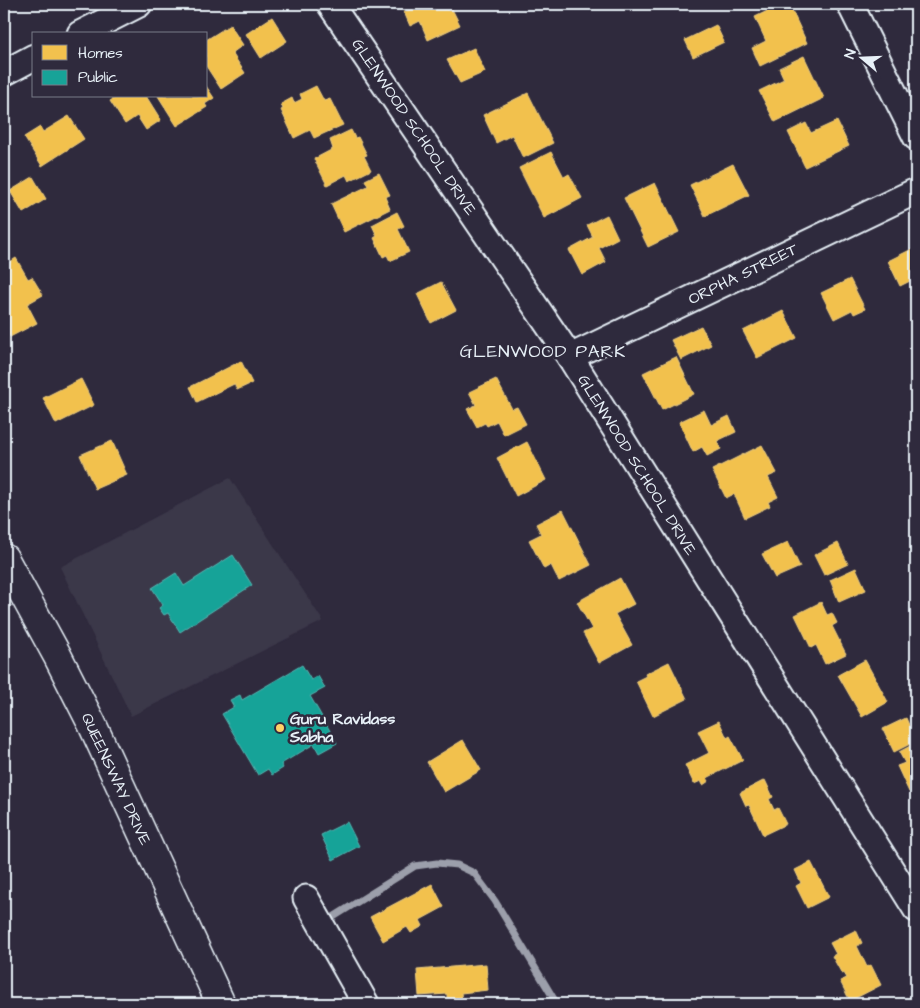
<svg xmlns="http://www.w3.org/2000/svg" width="920" height="1008" viewBox="0 0 920 1008" font-family="'Architects Daughter',sans-serif">
<rect width="100%" height="100%" fill="#2f2a3d"/>
<filter id="ink" filterUnits="userSpaceOnUse"><feTurbulence type="fractalNoise" baseFrequency=".02" numOctaves="2"/><feDisplacementMap in="SourceGraphic" scale="10" xChannelSelector="R" yChannelSelector="G"/><feConvolveMatrix kernelMatrix="1 2 1 2 8 2 1 2 1" color-interpolation-filters="sRGB"/></filter>
<g filter="url(#ink)">
<path fill="#3b3749" d="M230 478 323 621 131 716 60 567Z"/>
<g fill="#f2c14e" stroke="#efcf81">
<path d="M411 4H444L448 11 452 9 460 25 428 40 420 21 410 26 404 12 413 8Z"/>
<path d="M731 4H744L734 9Z"/>
<path d="M782 4H789L807 43 760 66 752 48 766 41 755 17Z"/>
<path d="M272 17 287 41 261 58 246 34Z"/>
<path d="M230 25 243 45 232 53 245 73 221 89 206 66V40Z"/>
<path d="M716 25 724 42 693 57 685 40Z"/>
<path d="M474 48 485 72 460 83 447 60Z"/>
<path d="M804 56 824 98 775 122 759 91 784 79 779 68Z"/>
<path d="M206 86 214 98 205 104 207 107 177 126 158 96H206Z"/>
<path d="M316 86 324 101 330 99 343 125 314 138 310 130 294 138 281 110 283 109 281 104 292 98 294 103 302 99 300 94Z"/>
<path d="M528 93 553 143 523 158 512 135 496 143 483 115Z"/>
<path d="M118 96H146L161 120 146 130 137 116 125 124 110 101Z"/>
<path d="M69 116 84 139 42 166 24 137 40 127 43 132Z"/>
<path d="M837 121 849 146 805 167 788 132 806 123 811 133Z"/>
<path d="M351 130 355 138 358 137 367 155 364 156 371 170 349 181 346 175 327 185 314 159 333 149 330 140Z"/>
<path d="M551 152 564 177 569 174 582 198 544 218 519 168Z"/>
<path d="M733 164 749 195 705 216 690 185Z"/>
<path d="M379 173 390 195 385 197 390 209 344 232 331 204 368 186 365 180Z"/>
<path d="M33 177 46 199 23 213 10 191Z"/>
<path d="M655 183 679 232 648 247 624 198Z"/>
<path d="M397 212 404 226 398 229 409 252 390 261 387 255 383 257 374 238 377 236 372 225Z"/>
<path d="M607 215 618 238 599 248 606 262 582 275 569 250 593 237 587 225Z"/>
<path d="M916 247V278L900 286 888 261Z"/>
<path d="M4 251 10 262 16 258 28 279 32 277 43 295 27 304 37 323 10 337 4 327Z"/>
<path d="M850 279 865 309 854 314 852 310 834 319 821 293Z"/>
<path d="M441 282 456 310 431 323 417 294Z"/>
<path d="M783 311 797 338 757 358 743 331Z"/>
<path d="M701 326 711 345 681 360 671 340Z"/>
<path d="M676 357 694 394 662 410 643 373Z"/>
<path d="M241 361 252 383 237 390 234 384 197 402 190 387Z"/>
<path d="M81 379 94 405 56 424 43 398Z"/>
<path d="M496 379 512 409 517 407 526 424 504 435 497 421 487 426 485 423 477 427 467 409 476 405 469 392Z"/>
<path d="M704 410 711 425 729 416 736 432 717 441 721 449 707 456 702 447 693 452 679 422Z"/>
<path d="M112 441 127 475 95 489 80 455Z"/>
<path d="M527 442 546 480 516 496 497 458Z"/>
<path d="M762 445 777 473 768 477 778 497 768 502 770 506 745 518 734 494 726 498 712 470Z"/>
<path d="M563 510 591 565 559 581 551 565 544 569 529 540 541 534 536 524Z"/>
<path d="M788 542 800 567 775 578 762 554Z"/>
<path d="M838 543 848 564 824 575 814 555Z"/>
<path d="M856 568 866 590 839 602 830 580Z"/>
<path d="M620 578 634 604 615 614 632 645 599 663 583 633 592 629 577 602Z"/>
<path d="M821 602 827 615 832 613 837 623 832 626 846 654 825 664 816 645 811 648 795 615Z"/>
<path d="M865 660 888 702 862 717 838 675Z"/>
<path d="M669 662 687 699 653 716 636 681 646 676 645 674Z"/>
<path d="M906 718 916 741 894 752 883 729Z"/>
<path d="M719 721 727 738 730 736 743 760 707 778 709 781 703 785 701 781 694 784 685 765 709 753 698 731Z"/>
<path d="M463 740 481 770 444 792 427 762Z"/>
<path d="M916 743V788L909 792 897 766 905 763 899 752Z"/>
<path d="M765 780 773 797 769 799 774 810 778 808 786 824 763 835 749 805 746 806 740 793Z"/>
<path d="M811 862 829 897 807 908 796 886 801 883 795 870Z"/>
<path d="M432 884 444 907 420 920 423 926 411 933 407 927 383 941 370 917Z"/>
<path d="M856 930 862 943 857 946 867 967 871 965 881 985 850 1001 840 981 847 978 844 973 842 974 832 956 836 954 830 943Z"/>
<path d="M486 964 488 990 461 993 462 1000 447 1001V994L419 996 417 970Z"/>
</g>
<g fill="#17a398" stroke="#56bab5">
<path d="M233 555 252 585 180 632 168 613 164 615 159 608 163 605 152 588 176 573 184 586Z"/>
<path d="M302 665 311 680 318 676 325 688 310 696 337 743 319 753 314 744 281 764 283 768 272 775 268 769 258 775 222 714 234 707 230 700 240 695 242 700Z"/>
<path d="M347 822 359 846 333 860 321 835Z"/>
</g>
<g fill="none" stroke-linecap="round" stroke-linejoin="round">
<path stroke="#9c9fab" stroke-width="7" d="M327 921 415 866 437 863 457 865 474 873 495 901 557 1004"/>
<defs>
<g id="minor">
<path d="M330 4 570 357 916 909"/>
<path d="M850 4 916 137"/>
<path d="M80 34 139 4"/>
<path d="M4 73 34 57"/>
<path d="M570 357 916 191"/>
<path d="M306 898 366 1004"/>
</g>
<path id="major" d="M4 558 57 655 92 724 221 1004"/>
</defs>
<use href="#minor" stroke="#e8f1f8" stroke-width="29"/>
<use href="#major" stroke="#e8f1f8" stroke-width="31"/>
<use href="#minor" stroke="#2f2a3d" stroke-width="25"/>
<use href="#major" stroke="#2f2a3d" stroke-width="28"/>
</g>
</g>
<circle fill="#ffd166" stroke="#2f2a3d" stroke-width="2" cx="280" cy="728" r="5"/>
<g text-anchor="middle" dominant-baseline="central" stroke-width="5" stroke-linejoin="round" paint-order="stroke">
<g font-size="16" fill="#e8f1f8" stroke="#2f2a3d">
<text transform="translate(414 127) rotate(56)">GLENWOOD SCHOOL DRIVE</text>
<text transform="translate(743 274) rotate(-26)">ORPHA STREET</text>
<text transform="translate(637 465) rotate(58)">GLENWOOD SCHOOL DRIVE</text>
<text transform="translate(116 779) rotate(65)">QUEENSWAY DRIVE</text>
</g>
<g font-size="16" font-weight="bold" fill="#e8f1f8" stroke="#2f2a3d" text-anchor="start">
<text x="290" y="719">Guru Ravidass<tspan x="290" dy="18">Sabha</tspan></text>
</g>
<g font-size="18" letter-spacing="1" fill="#e8f1f8" stroke="#2f2a3d">
<text x="543" y="351">GLENWOOD PARK</text>
</g>
</g>
<rect width="920" height="1008" fill="none" stroke="#2f2a3d" stroke-width="20"/>
<rect x="10" y="10" width="900" height="988" fill="none" stroke="#e8f1f8" stroke-width="2" filter="url(#ink)"/>
<rect x="32" y="32" width="175" height="65" fill="#2f2a3d" stroke="#797a88"/>
<rect x="42" y="45" width="25" height="15" fill="#f2c14e" stroke="#797a88"/>
<text x="78" y="58" font-size="15" fill="#e8f1f8">Homes</text>
<rect x="42" y="70" width="25" height="15" fill="#17a398" stroke="#797a88"/>
<text x="78" y="82" font-size="15" fill="#e8f1f8">Public</text>
<g transform="translate(862 58) rotate(289)" stroke="#2f2a3d" stroke-width="4" paint-order="stroke">
<path d="M0-4L9 19L0 12L-9 19Z" fill="#e8f1f8"/>
<text y="-8" font-size="14" font-weight="bold" text-anchor="middle" fill="#e8f1f8">N</text>
</g>
</svg>
